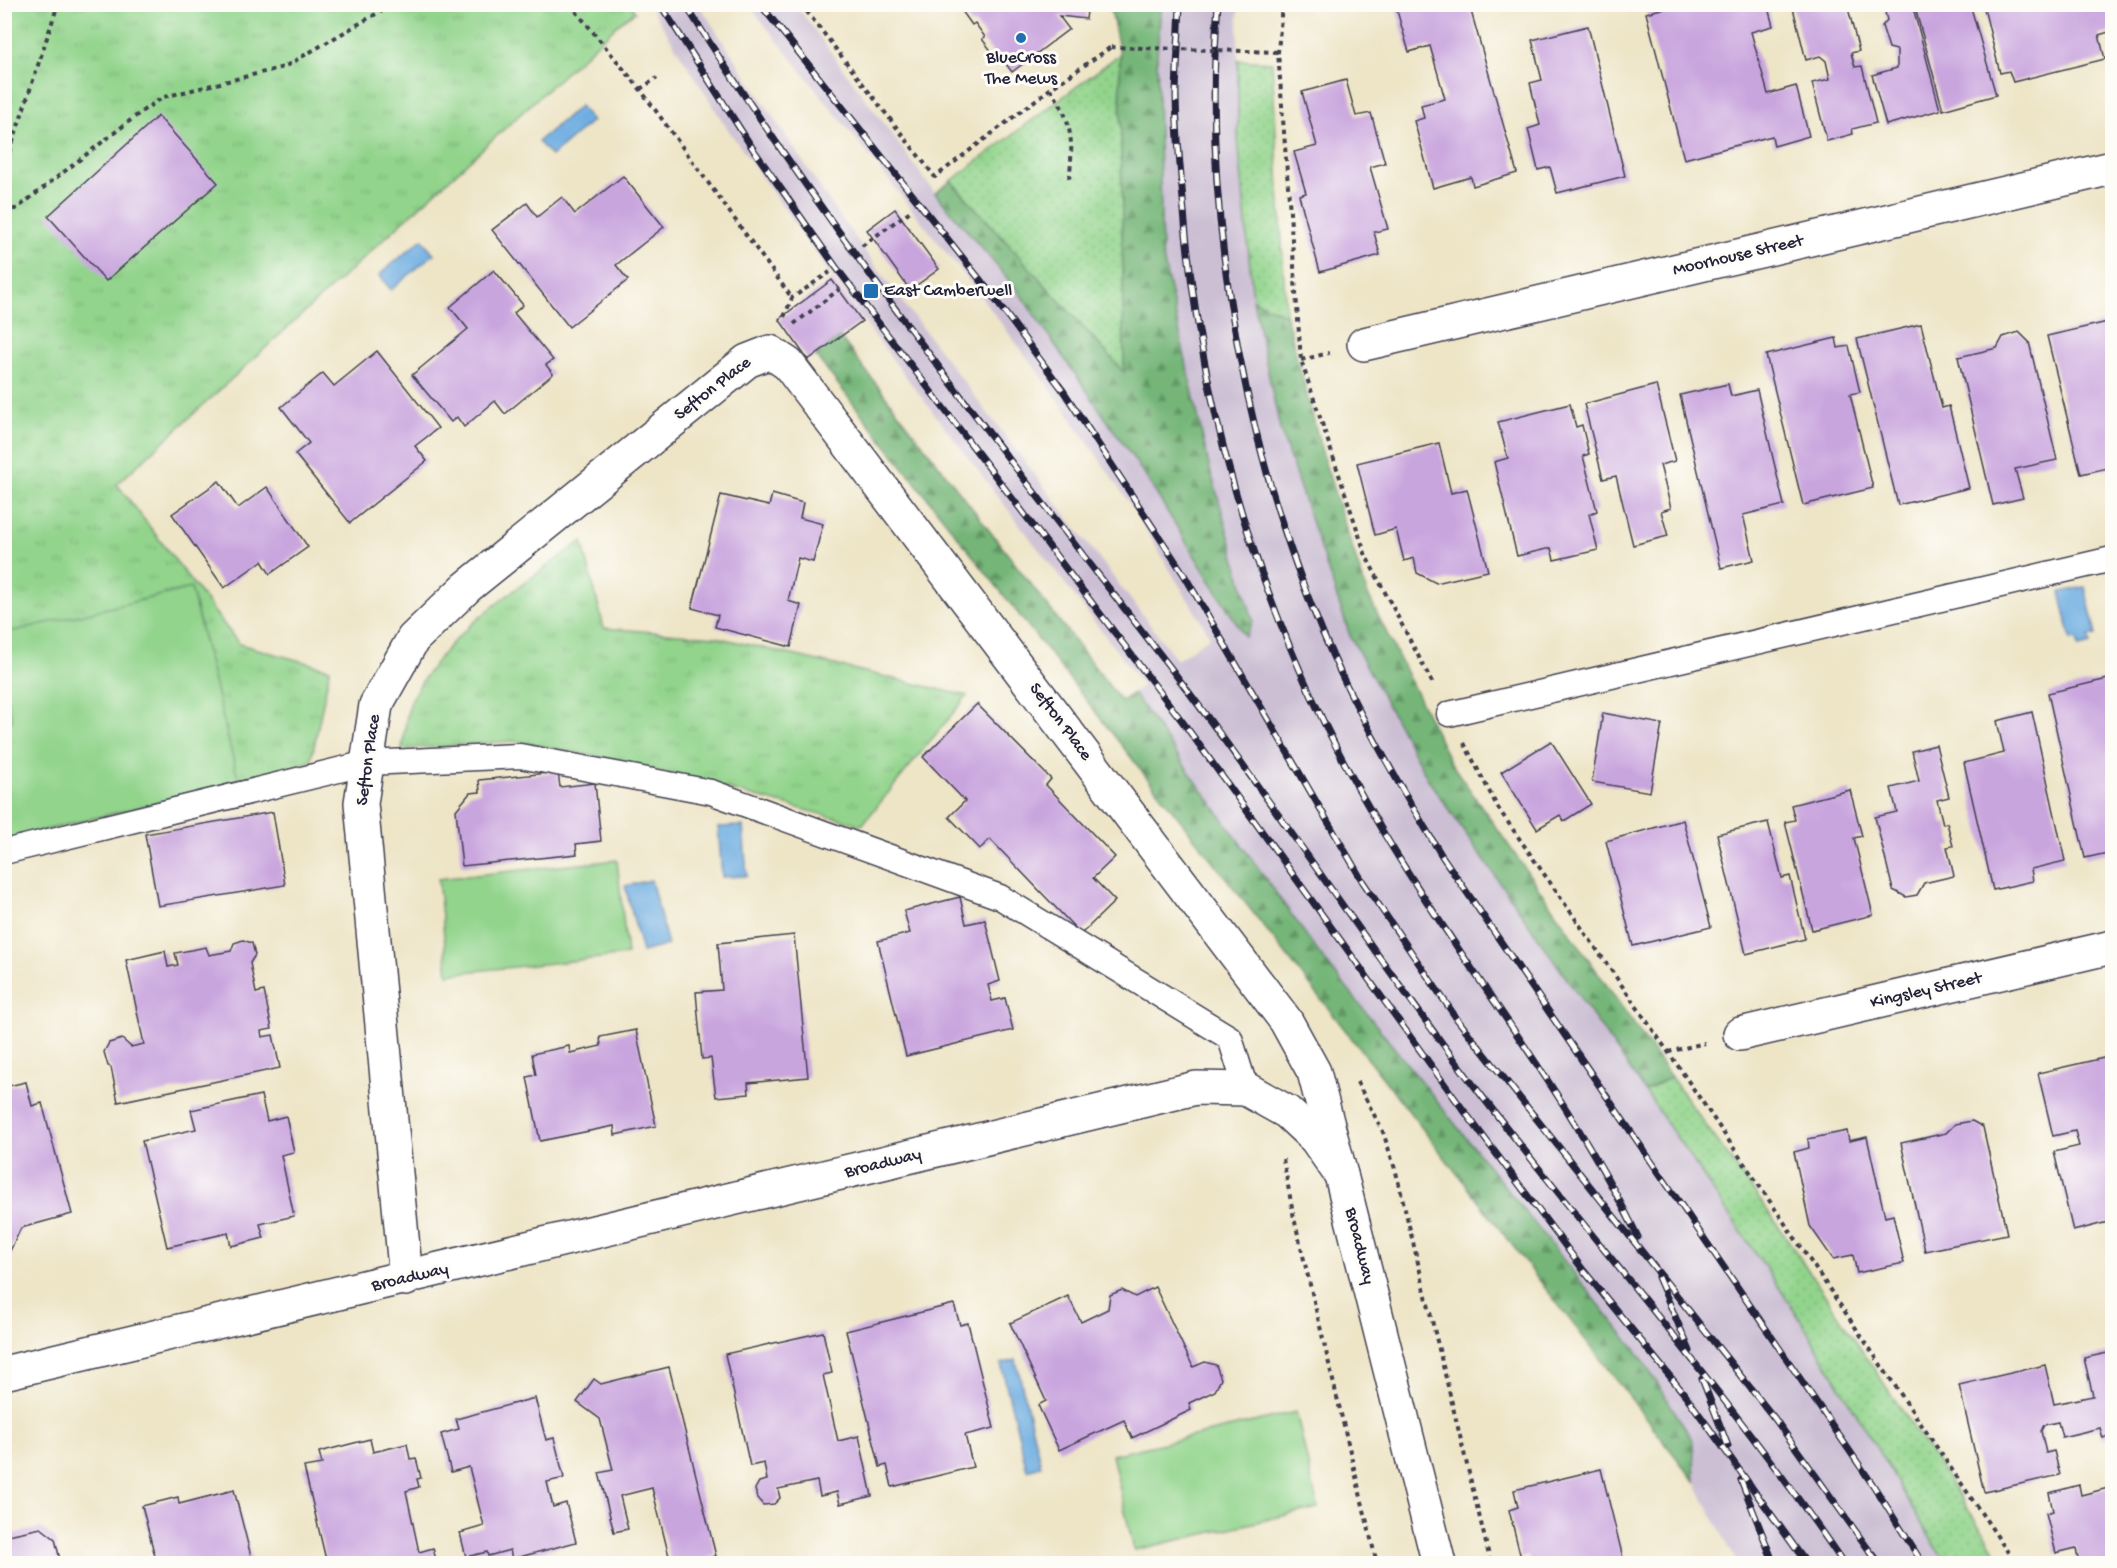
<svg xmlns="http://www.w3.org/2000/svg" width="2117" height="1568" viewBox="0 0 2117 1568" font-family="'Gochi Hand',sans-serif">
<defs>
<pattern id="grass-dots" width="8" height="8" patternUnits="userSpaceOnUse" patternTransform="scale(1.5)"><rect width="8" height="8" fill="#92d48c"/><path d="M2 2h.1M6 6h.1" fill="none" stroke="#7eb67a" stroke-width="1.8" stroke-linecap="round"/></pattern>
<pattern id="forest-firs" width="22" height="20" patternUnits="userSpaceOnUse" patternTransform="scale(1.5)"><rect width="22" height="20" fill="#75b678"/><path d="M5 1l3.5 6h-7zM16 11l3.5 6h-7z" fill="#609464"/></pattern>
<pattern id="park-tufts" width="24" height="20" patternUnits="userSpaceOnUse" patternTransform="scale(1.5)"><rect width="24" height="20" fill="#92d48c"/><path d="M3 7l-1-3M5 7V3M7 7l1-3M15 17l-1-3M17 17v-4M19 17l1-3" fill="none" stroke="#7eb67a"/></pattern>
</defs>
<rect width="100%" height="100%" fill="#fdfcf7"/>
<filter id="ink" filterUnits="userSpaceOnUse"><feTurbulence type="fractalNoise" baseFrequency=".0167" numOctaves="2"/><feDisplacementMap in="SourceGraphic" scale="12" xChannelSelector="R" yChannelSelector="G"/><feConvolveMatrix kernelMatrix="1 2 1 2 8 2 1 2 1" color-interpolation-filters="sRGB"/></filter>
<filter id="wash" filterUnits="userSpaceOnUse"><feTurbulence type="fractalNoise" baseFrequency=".008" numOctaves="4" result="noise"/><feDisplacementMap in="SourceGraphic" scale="24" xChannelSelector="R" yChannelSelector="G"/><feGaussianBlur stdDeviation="1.35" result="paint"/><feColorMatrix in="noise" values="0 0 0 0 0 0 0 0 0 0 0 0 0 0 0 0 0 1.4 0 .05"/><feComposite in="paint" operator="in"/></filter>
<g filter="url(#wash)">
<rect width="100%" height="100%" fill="#eee5c7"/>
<path fill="#ccbfd4" d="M649 5H699L833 207 891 287 1177 660 1210 636 1130 504 1053 392 973 286 749 5H796L935 193 1018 291 1144 474 1245 637 1252 620 1208 462 1162 253 1157 56 1161 5H1238V137L1253 300 1280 429 1350 636 1429 781 1645 1091 1797 1314 1945 1563H1737L1695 1482 1693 1441 1641 1357 1321 956 1133 693 1143 685 873 334 727 128Z"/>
<g fill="url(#grass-dots)" stroke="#5a7b64" stroke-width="1.5">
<path d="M1120 54 1124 373 951 181Z"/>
<path d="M1238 60 1272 62 1286 315 1253 300 1238 137Z"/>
<path d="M1671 1077 1780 1228 2004 1563H1945L1797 1314 1645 1091Z"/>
</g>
<g fill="url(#forest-firs)" stroke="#4c6c5a" stroke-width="1.5">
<path d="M1110 5H1161L1157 56 1162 253 1208 462 1253 621 1245 637 1144 474 1018 291 935 193 951 181 1124 372 1120 54Z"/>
<path d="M1253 300 1286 315 1325 463 1367 593 1451 763 1671 1077 1645 1091 1429 781 1350 636 1280 429Z"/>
<path d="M840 337 1121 701 1133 693 1321 956 1641 1357 1693 1441 1695 1482 1408 1110 815 355Z"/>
</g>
<g fill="url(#park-tufts)" stroke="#5a7b64" stroke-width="1.5">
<path d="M630 4 635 12 624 19 117 484 239 644 330 669 311 761 239 783 4 841V5Z"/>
<path d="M582 541 604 628 716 637 967 696 862 825 620 761 515 741 402 749C405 733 405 713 412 699 447 629 521 587 582 541Z"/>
</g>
<g fill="#92d48c" stroke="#5a7b64" stroke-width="1.5">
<path d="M191 588 239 783 5 840 4 724 12 721 5 690V633Z"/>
<path d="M617 860 627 955 448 974 438 879Z"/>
<path d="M1296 1412 1318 1508 1134 1550 1112 1455Z"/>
</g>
<g fill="#6eade1" stroke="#48688e" stroke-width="1.5">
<path d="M580 106 592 121 551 156 538 141Z"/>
<path d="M422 239 434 254 391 290 379 275Z"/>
<path d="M2085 587 2096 635 2089 636 2091 644 2079 647 2077 639 2071 640 2060 592Z"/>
<path d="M743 826 747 876 722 877 718 827Z"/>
<path d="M651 880 668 945 642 952 625 886Z"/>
<path d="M1016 1360 1041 1466 1027 1470 1001 1364Z"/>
</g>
<g id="blocks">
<g fill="#c9a5de">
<path d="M957 4H1088L1086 19 1059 16 1069 29 1012 72 999 55 996 57 982 39 985 37 975 23 972 25Z"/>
<path d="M1395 4H1469L1517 173 1473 186 1471 177 1433 188 1414 121 1424 118 1421 105 1445 99 1430 46 1409 52Z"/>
<path d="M1680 4H1767L1773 26 1751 32 1768 94 1796 86 1809 136 1774 146 1772 136 1684 159 1646 13Z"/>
<path d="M1792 4H1847L1859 51 1851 53 1855 67 1862 66 1876 123 1852 129 1853 134 1827 141 1812 83 1830 79 1826 61 1820 56 1806 60Z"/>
<path d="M1883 4H1912L1940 110 1886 125 1872 75 1897 68V50L1889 48 1882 26 1887 20Z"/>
<path d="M1914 4H1970L1996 95 1943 110Z"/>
<path d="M1983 4H2108L2112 31 2099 35 2105 59 2013 82 2009 71 2000 73Z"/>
<path d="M1588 26 1625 176 1557 193 1550 167 1538 170 1528 129 1540 125 1530 83 1542 80 1532 40Z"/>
<path d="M1346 80 1356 116 1371 113 1385 163 1370 167 1388 229 1374 232 1380 255 1320 272 1299 195 1306 193 1294 152 1317 146 1302 92Z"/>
<path d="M158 116 218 183 106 281 48 216Z"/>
<path d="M623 176 664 227 616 265 628 280 569 327 492 230 527 203 537 217 562 197 575 214Z"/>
<path d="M895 209 939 269 910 290 867 230Z"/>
<path d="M494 270 523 305 514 313 553 360 546 365 553 374 505 414 495 401 464 427 457 417 451 422 412 375 468 329 450 307Z"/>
<path d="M832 280 862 321 808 360 779 319Z"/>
<path d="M2112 321V467L2081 474 2047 336Z"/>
<path d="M1921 324 1942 408 1949 406 1969 488 1898 505 1857 339Z"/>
<path d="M2019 332 2029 342 2057 460 2015 469 2023 498 1993 505 1958 357 1997 348 2003 337Z"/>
<path d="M1836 338 1838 348 1849 346 1860 392 1850 394 1873 488 1803 505 1766 355Z"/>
<path d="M377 351 438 428 415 446 427 461 350 523 295 454 309 443 281 407 323 373 334 386Z"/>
<path d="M1728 384 1731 396 1757 390 1784 505 1743 515 1754 560 1721 568 1680 395Z"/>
<path d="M1656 385 1675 461 1660 465 1671 508 1661 511 1668 536 1633 545 1616 476 1603 479 1584 404Z"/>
<path d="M1570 404 1576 427 1582 425 1589 454 1583 456 1597 511 1589 514 1598 550 1554 560 1551 548 1517 556 1494 462 1508 458 1498 422Z"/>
<path d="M1439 443 1451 493 1467 489 1488 571 1436 583 1417 573 1414 558 1404 561 1396 529 1375 535 1357 463Z"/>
<path d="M219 481 238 508 267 487 308 547 270 574 262 561 224 588 172 514Z"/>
<path d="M772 494 803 503 800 518 823 524 813 562 798 558 788 601 801 605 791 647 715 627 718 615 692 608 721 495 769 506Z"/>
<path d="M2112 678V852L2085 858 2048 693Z"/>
<path d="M977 704 1051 779 1046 785 1115 857 1093 878 1115 901 1081 934 990 839 980 849 949 817 965 801 923 757Z"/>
<path d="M2032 712 2065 861 2031 869 2033 881 1993 890 1964 763 2004 753 1997 721Z"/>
<path d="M1603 713 1662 724 1650 792 1592 782Z"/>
<path d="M1551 741 1591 804 1564 821 1560 815 1537 829 1501 772Z"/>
<path d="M1936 745 1949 797 1937 800 1943 824 1947 823 1953 846 1947 847 1954 876 1924 883 1917 895 1906 897 1893 890 1875 817 1897 812 1891 788 1919 781 1912 751Z"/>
<path d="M558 772 560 787 595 783 601 841 576 844 577 854 462 866 456 810 470 793 480 792 479 780Z"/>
<path d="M1850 790 1862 836 1854 838 1873 915 1812 930 1785 822 1795 820 1791 805Z"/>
<path d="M273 812 285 885 158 906 145 834Z"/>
<path d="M1683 820 1711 927 1633 946 1606 841Z"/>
<path d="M1768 822 1782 878 1790 876 1805 939 1746 954 1717 834Z"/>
<path d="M960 897 966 924 985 920 1000 981 988 985 992 1001 1005 998 1013 1030 906 1056 878 941 910 933 904 911Z"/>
<path d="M794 935 808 1077 748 1083 749 1094 716 1097 711 1058 702 1059 696 992 722 990 718 943Z"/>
<path d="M243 940 252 943 255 955 250 963 256 993 264 991 272 1029 261 1031 262 1037 273 1035 280 1068 118 1102 111 1067 108 1066 104 1052 109 1043 122 1039 131 1047 144 1044 126 960 165 951 168 967 178 965 175 953 206 947 209 955 231 951 234 943Z"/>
<path d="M636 1030 656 1126 615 1135 614 1126 540 1141 527 1077 536 1075 532 1054 569 1046 570 1053 601 1046 600 1037Z"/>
<path d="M2108 1057 2112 1076V1237L2108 1222 2073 1231 2054 1152 2079 1146 2075 1131 2053 1136 2038 1073Z"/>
<path d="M26 1082 32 1106 42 1103 72 1214 21 1228 9 1253 4 1251V1087Z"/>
<path d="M261 1095 267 1121 286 1116 294 1152 281 1155 294 1216 260 1224 264 1238 231 1246 228 1233 167 1247 142 1141 196 1129 191 1110Z"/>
<path d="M1972 1121 1983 1127 2007 1234 1925 1251 1901 1143 1946 1133 1955 1124Z"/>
<path d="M1847 1131 1849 1141 1867 1137 1885 1217 1893 1215 1904 1263 1857 1273 1853 1255 1833 1259 1810 1226 1794 1152 1809 1148 1808 1139Z"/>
<path d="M1155 1287 1193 1367 1205 1362 1216 1365 1221 1379 1215 1391 1189 1403 1191 1410 1132 1438 1124 1420 1059 1450 1038 1405 1046 1401 1010 1323 1068 1296 1081 1322 1108 1309 1110 1295 1122 1290 1135 1297Z"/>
<path d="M954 1304 960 1325 968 1323 994 1428 965 1435 973 1467 892 1487 887 1465 880 1467 846 1331Z"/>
<path d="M823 1332 832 1373 823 1375 838 1441 859 1436 872 1496 840 1504 837 1492 820 1496 817 1481 778 1489 780 1498 774 1504 763 1505 757 1498 755 1489 759 1482 767 1480 764 1463 750 1466 725 1354Z"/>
<path d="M2112 1352V1435L2103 1438 2100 1428 2062 1437 2058 1422 2044 1425 2041 1431 2046 1453 2054 1451 2060 1475 1984 1492 1959 1385 2045 1365 2054 1404 2093 1396 2084 1358Z"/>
<path d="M669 1367 716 1556 686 1564H671L652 1488 620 1496 628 1529 614 1532 599 1473 613 1470 600 1419 577 1402 594 1379 601 1384Z"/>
<path d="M535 1398 546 1440 554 1438 564 1478 547 1482 553 1507 566 1503 576 1542 512 1559 510 1550 488 1556 487 1552 466 1557 460 1533 484 1526 469 1467 451 1472 441 1434 459 1429 456 1419Z"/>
<path d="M370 1439 373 1452 407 1444 410 1459 416 1458 421 1478 417 1479 419 1487 406 1491 419 1552 433 1548 437 1564H327L304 1467 322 1464 319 1452Z"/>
<path d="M1601 1469 1624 1562 1530 1564 1528 1556 1521 1558 1509 1510 1518 1507 1514 1490Z"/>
<path d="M2079 1485 2081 1495 2112 1487V1564H2079L2076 1548 2056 1553 2046 1513 2053 1511 2049 1493Z"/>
<path d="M234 1490 253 1564H157L142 1506 178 1497 179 1504Z"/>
<path d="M41 1528 55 1539 61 1564H4V1530H7L8 1535Z"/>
</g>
</g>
</g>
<g filter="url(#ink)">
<use href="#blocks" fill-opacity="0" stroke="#413f50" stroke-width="1.5"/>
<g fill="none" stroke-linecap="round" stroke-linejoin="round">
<defs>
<g id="service">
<path d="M1449 714 2112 559"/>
<path d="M4 852 367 763 520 756 711 792 1000 897 1230 1038 1246 1089"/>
</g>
<g id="minor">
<path d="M1364 344 2112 168"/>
<path d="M1740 1034 2112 947"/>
<path d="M406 1279 361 803 376 705 413 639 467 587 747 361 770 352 788 364 1286 1021 1314 1072 1341 1175"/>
<path d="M4 1373 1196 1088 1246 1089 1287 1112 1316 1139 1341 1175 1439 1564"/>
</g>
</defs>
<use href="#service" stroke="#413f50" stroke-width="27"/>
<use href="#minor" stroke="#413f50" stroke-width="36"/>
<g stroke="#413f50" stroke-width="4" stroke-dasharray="4.5 4.5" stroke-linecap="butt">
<path d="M570 4 640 89 792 298"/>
<path d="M801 4 935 177 1050 89 1111 47"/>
<path d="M1282 4 1278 52 1301 360 1366 556 1434 686"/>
<path d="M640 89 657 78"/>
<path d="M1050 89C1072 117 1074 146 1069 179"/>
<path d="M4 169 58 4"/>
<path d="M4 209H16L145 109 164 97 284 67 393 4"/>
<path d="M862 246 913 209"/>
<path d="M784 317 792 298 830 272"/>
<path d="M794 324 841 288"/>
<path d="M1301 360 1329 353"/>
<path d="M1464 743 1498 808 1678 1066 2016 1564"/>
<path d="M1668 1052 1705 1043"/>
<path d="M1357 1082 1383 1132 1396 1172 1491 1564"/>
<path d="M1283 1159 1294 1218 1377 1564"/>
</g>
<use href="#service" stroke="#fff" stroke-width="24"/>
<use href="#minor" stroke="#fff" stroke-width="33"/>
<defs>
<g id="rail">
<path d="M660 4 753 149 836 267 1182 721 1456 1100 1584 1271 1686 1396 1807 1564"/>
<path d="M685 4C831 236 1002 450 1169 666 1278 808 1376 959 1485 1100 1605 1255 1734 1402 1844 1564"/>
<path d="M760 4 982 282 1062 389 1183 573 1363 882 1457 1019 1775 1419 1879 1564"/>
<path d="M1180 4C1179 34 1177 63 1176 92 1176 128 1180 164 1183 200 1200 423 1268 639 1383 832 1465 970 1567 1090 1638 1237"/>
<path d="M1218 4C1200 223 1248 476 1341 674 1371 737 1406 797 1442 856L1873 1485 1923 1564"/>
<path d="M1658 1277 1690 1351"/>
<path d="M1702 1379 1728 1446"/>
<path d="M1741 1480 1774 1564"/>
</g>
</defs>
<use href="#rail" stroke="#22223b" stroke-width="7"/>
<use href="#rail" stroke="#fdfcf7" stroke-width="4.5" stroke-dasharray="14" stroke-linecap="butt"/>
<path stroke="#413f50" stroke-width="4" stroke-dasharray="4.5 4.5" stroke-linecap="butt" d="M1111 47 1278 52"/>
</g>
</g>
<g fill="#1f6fb2" stroke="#fdfcf7" stroke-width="2">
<circle cx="1021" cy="38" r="6"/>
<rect x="863" y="283" width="16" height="16" rx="3"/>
</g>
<g text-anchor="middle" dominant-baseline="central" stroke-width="6" stroke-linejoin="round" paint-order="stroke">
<g font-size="18" fill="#22223b" stroke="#fdfcf7">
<text x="1021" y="58">BlueCross<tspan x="1021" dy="21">The Mews</tspan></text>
<text x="884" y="291" text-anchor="start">East Camberwell</text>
</g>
<g font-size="18" fill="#22223b" stroke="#fdfcf7">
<text transform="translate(1738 256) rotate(-13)">Moorhouse Street</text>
<text transform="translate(713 389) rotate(-38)">Sefton Place</text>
<text transform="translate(1060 722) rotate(53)">Sefton Place</text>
<text transform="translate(369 760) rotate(-82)">Sefton Place</text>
<text transform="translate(1926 991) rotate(-13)">Kingsley Street</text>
<text transform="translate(883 1164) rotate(-14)">Broadway</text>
<text transform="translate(1359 1246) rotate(76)">Broadway</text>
<text transform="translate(410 1278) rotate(-13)">Broadway</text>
</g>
</g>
<rect width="2117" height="1568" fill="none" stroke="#fdfcf7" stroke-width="24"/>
</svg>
